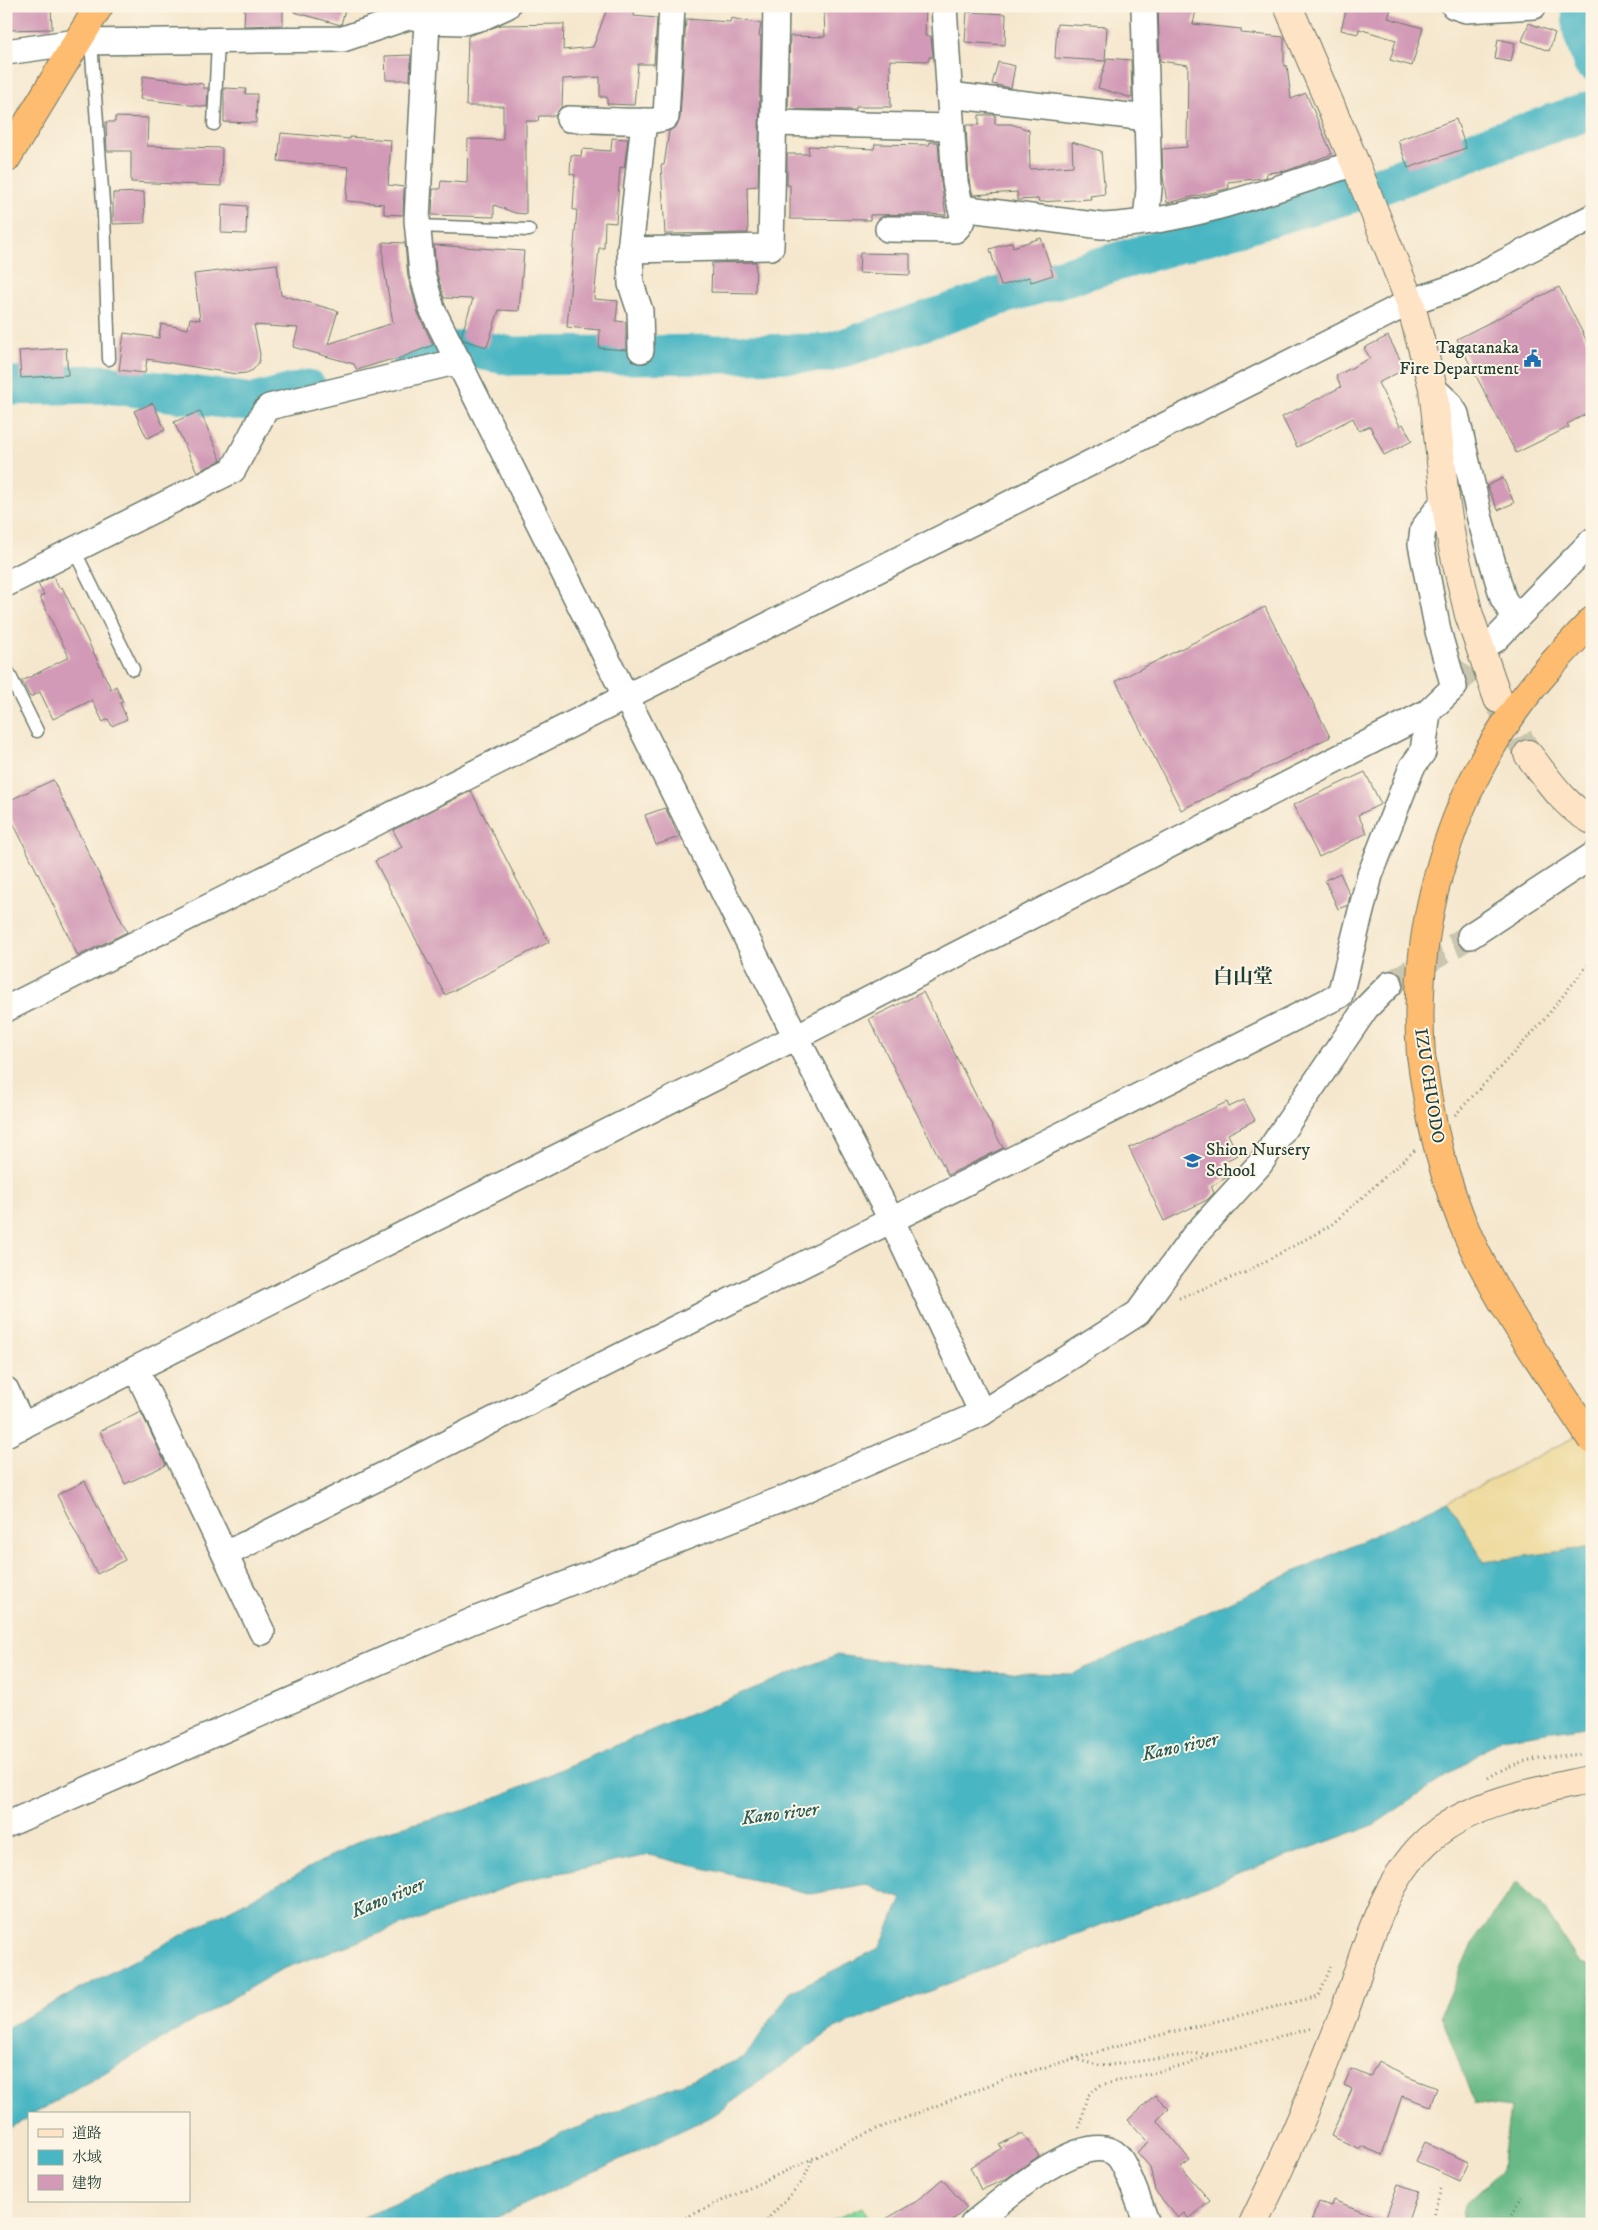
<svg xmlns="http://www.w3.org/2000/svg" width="1598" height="2230" viewBox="0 0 1598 2230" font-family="'IM FELL DW Pica','Noto Serif JP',serif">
<rect width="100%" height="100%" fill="#fcf5e5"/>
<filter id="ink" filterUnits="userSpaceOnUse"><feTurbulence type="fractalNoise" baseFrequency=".02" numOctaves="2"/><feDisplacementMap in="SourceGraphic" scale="10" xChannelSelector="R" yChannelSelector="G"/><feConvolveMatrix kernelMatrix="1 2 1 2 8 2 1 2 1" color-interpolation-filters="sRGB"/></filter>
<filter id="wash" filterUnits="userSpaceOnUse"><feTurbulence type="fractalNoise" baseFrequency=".0096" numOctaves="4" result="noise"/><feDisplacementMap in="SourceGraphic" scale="20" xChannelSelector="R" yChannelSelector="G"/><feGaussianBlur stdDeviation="1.12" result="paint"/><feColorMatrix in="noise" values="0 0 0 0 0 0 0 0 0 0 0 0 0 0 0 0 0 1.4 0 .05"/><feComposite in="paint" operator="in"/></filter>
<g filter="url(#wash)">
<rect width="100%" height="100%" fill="#f5e7cd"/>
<path fill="#81d99e" stroke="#508b69" d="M862 2207 872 2224H824Z"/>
<path fill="#68b985" stroke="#447b5c" d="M1517 1882 1542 1905 1579 1963 1592 1966V2224H1462L1465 2204 1502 2169 1510 2108 1474 2103 1441 2015 1472 1944Z"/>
<path fill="#eeda9e" stroke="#868c69" d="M1592 1429V1547L1484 1562 1448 1501Z"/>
<path fill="#48b6c3" stroke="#347a7c" d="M1448 1501 1484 1562 1592 1547V1725L1501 1739 1375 1824 1025 1953 832 2030 714 2115 483 2224H347L745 2057 790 1992 879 1948 902 1899 866 1884 812 1894 649 1855 529 1879 280 1970 34 2114H29V2117L6 2130V2028L371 1835 469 1809 652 1730 836 1655 971 1672 1073 1674Z"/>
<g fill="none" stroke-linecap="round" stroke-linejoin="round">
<g stroke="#48b6c3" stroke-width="39">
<path d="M1581 6 1582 31 1592 62"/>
<path d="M413 362 469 348 511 356 828 353 1006 294 1381 185 1488 145 1592 110"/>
<path d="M6 386 105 384 254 403 308 389"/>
</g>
</g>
<g id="blocks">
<g fill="#d29ab6">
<path d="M6 6H51L52 29 6 30Z"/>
<path d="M245 6H283V25L244 26Z"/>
<path d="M294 6H346L341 25 294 12Z"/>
<path d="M608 6H635L634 16 657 18 654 64H638L634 105 607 104V97H600V77L563 79 562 106 555 116H539L538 121H526V214L515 213 494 205V217L432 215 433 189H440L441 181 467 183 468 139 503 140V106H466L468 36 501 25 564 24 563 50 593 47Z"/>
<path d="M846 6H926L925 36H931L933 57H929V61L890 60 891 107H856V110L788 109 790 36 825 37 824 10 846 11Z"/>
<path d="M1158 6H1197L1193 24 1241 29V33L1284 37V66H1287L1291 99 1306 93 1332 154 1286 171 1266 173 1267 177 1263 178 1228 182 1229 188 1226 189 1167 203 1163 176 1162 149 1187 147 1188 65 1160 61Z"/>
<path d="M1347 6H1392L1388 18 1423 28 1412 66 1390 60 1396 40 1359 29 1358 34 1341 30Z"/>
<path d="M967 12 1006 14 1005 45 965 42Z"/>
<path d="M731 18 761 24 759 36H761L758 186 747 187 748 233 665 234 661 165H664L669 131 677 126 680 118 686 19 730 22Z"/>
<path d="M1529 23 1555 33 1549 51 1522 41Z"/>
<path d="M1057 24 1107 27 1105 61 1055 58Z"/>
<path d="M1498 39 1515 43 1511 62 1495 59Z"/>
<path d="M411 55 410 80H386L385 56Z"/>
<path d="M1107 58 1131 60 1132 98 1098 88Z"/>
<path d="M998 62 1015 66 1011 88 992 84Z"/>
<path d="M143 76 203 84V88H208L207 107 140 99Z"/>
<path d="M224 88 246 89 245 94H257L256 123 224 122Z"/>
<path d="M979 115H995V124H1011L1029 130 1030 169 1073 166 1072 142 1101 151 1105 194 1090 196 1091 199 1039 202 1038 199 1017 200V192L973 195 969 180 966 125H979Z"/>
<path d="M115 117 148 118 147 146 222 148 221 186 131 182V151H107L106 122H115Z"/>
<path d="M1456 119 1466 148 1408 168 1398 140Z"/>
<path d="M281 133 350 139V137L391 140 388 185 404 187 403 215 384 214V204L346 201 349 167 278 161Z"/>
<path d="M612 138 628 139 624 168 620 167 616 223 605 222 604 248H599L594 299 618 301 616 321 626 322V350L599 348 600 330 567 327 577 210H573L575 175 570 174 571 155 581 156 582 149 611 151Z"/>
<path d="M930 142H938L941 183 946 215 925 214 870 215V220L790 219V185H787V154H809L808 146 874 149 875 144 929 145Z"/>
<path d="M144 192 145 223 113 224V193Z"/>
<path d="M222 204 247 206 246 234 221 233Z"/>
<path d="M1041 238 1053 275 1031 282 1029 277 1001 286 990 249 1012 242 1013 247Z"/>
<path d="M383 242 405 243 408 277 418 313 433 345 395 360H389L357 370 354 364 293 347 298 328 254 325 260 354 259 362 253 370 246 373 236 374 147 359 145 373 119 370 124 333 159 338 161 324 188 329 190 318 200 320 194 274 277 264 281 295 338 311 328 344 393 323 383 262Z"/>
<path d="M434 245 524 251 519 311 499 310 487 347 463 340 461 336 473 299 444 298 436 270Z"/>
<path d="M860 253 910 254V275L859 273Z"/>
<path d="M756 262 755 293 711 292 712 263Z"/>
<path d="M1559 287 1592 351V411L1567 424 1569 427 1516 453 1457 339Z"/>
<path d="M1388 336 1405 369 1378 383 1400 426 1403 424 1412 441 1384 455 1370 426 1359 431 1353 418 1297 447 1282 417 1341 387 1336 376 1370 358 1364 348Z"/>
<path d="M66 348 68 375 21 378 19 351Z"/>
<path d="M153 403 165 430 147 438 134 411Z"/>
<path d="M200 411 221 460 197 472 174 422Z"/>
<path d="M1503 478 1514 503 1498 510 1487 486Z"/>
<path d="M53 576 59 588 62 587 111 689 116 686 123 702 120 703 127 719 112 726 108 719 103 722 92 700 53 719 40 692 30 697 22 681 69 657 40 597 44 595 38 584Z"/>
<path d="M1265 607 1330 737 1181 810 1116 681Z"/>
<path d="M1365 772 1381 804 1358 815 1367 833 1319 857 1293 805Z"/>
<path d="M53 780 127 932 78 956 6 808V802Z"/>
<path d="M471 791 549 942 445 995 375 861 402 847 393 830Z"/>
<path d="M665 808 679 837 656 845 645 815Z"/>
<path d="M1340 873 1350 895 1348 905 1338 909 1325 880Z"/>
<path d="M923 992 1003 1148 948 1175 869 1019Z"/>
<path d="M1244 1100 1255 1120 1228 1134 1238 1155 1223 1162 1229 1176 1211 1186 1214 1193 1207 1200 1164 1221 1129 1148 1227 1102 1229 1107Z"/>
<path d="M141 1412 166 1465 125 1484 100 1431Z"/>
<path d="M85 1481 125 1560 97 1574 57 1495Z"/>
<path d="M1378 2061 1405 2076 1437 2088 1430 2106 1402 2096 1382 2155 1361 2146 1360 2149 1331 2136 1352 2089 1344 2085 1351 2069 1370 2077Z"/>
<path d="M1155 2095 1169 2109 1157 2120 1190 2160 1181 2167 1210 2201 1189 2219 1184 2213 1178 2218 1155 2191 1150 2167 1137 2152 1149 2142 1128 2120Z"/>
<path d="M1018 2135H1024L1039 2156 1004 2180 981 2190 970 2167 1002 2148 999 2145Z"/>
<path d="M1425 2142 1468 2162 1459 2181 1416 2161Z"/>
<path d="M942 2179 967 2208 948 2224H877L917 2201Z"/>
<path d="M1398 2184 1418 2191 1407 2224H1310L1319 2202 1331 2206 1333 2200 1385 2220Z"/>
</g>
</g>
</g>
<g filter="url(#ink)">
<use href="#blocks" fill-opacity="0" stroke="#6a786a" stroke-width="1"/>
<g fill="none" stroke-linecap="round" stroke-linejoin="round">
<g stroke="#cac5ae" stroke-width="25" stroke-dasharray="25 12" stroke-linecap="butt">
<path d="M1454 687 1494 642"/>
<path d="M1390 984 1470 936"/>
</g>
<path stroke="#cac5ae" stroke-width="28" stroke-dasharray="28 14" stroke-linecap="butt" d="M1498 701 1528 754"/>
<defs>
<g id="lane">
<path d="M91 42 104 216 109 359"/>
<path d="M214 124 218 41"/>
<path d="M417 226 529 230"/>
<path d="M74 550 133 669"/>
<path d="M6 668 37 731"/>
</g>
<g id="street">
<path d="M944 6 955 182 961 208"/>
<path d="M1144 6 1149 189 1146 221"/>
<path d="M1454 6 1466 10 1534 6"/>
<path d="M427 21 417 220 422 273 432 309 796 1037 892 1221 982 1413"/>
<path d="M6 52 77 42 343 39 411 16 427 21 463 22 483 17 507 6"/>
<path d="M949 95 1147 118"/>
<path d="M569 119C586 119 655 125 666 117L672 6"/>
<path d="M773 123 951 127"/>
<path d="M888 229 955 230C963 222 964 218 961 208L1102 226C1189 222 1273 190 1355 163"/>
<path d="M630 250 771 247 776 6"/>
<path d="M641 350 640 311 631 284 630 250 644 121"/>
<path d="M1433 388 1449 403 1456 414 1480 519 1503 598 1515 619"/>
<path d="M6 584 233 470 264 412 269 407 459 361"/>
<path d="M1495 640 1592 541"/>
<path d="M1470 936 1592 856"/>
<path d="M6 1009 1410 302 1460 285 1592 217"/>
<path d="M136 1369 262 1632"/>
<path d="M6 1390 23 1426"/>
<path d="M6 1434 796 1037 1428 712 1454 687 1438 631 1421 544 1423 529 1445 499"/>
<path d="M226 1554 1340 995 1370 875 1412 767 1423 752 1428 712"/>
<path d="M6 1825 472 1621 800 1492 982 1413 1138 1313 1193 1237 1260 1164 1366 1008 1390 984"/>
<path d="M973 2224C997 2204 1087 2124 1118 2156 1127 2166 1142 2210 1147 2224"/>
</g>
<g id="secondary">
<path d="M1288 6 1355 163 1410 302 1433 388 1445 499 1452 543 1469 615 1498 699"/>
<path d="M1528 754C1547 778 1564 806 1592 820"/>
<path d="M1253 2224C1285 2159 1313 2094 1339 2026 1365 1960 1380 1872 1442 1829 1483 1800 1544 1790 1592 1779"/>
</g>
<g id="highway">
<path d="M6 159 99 6"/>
<path d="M1421 1055C1412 935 1445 809 1515 710 1538 678 1565 650 1592 621"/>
</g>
</defs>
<use href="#lane" stroke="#6a786a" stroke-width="15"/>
<use href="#street" stroke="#6a786a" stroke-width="28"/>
<use href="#secondary" stroke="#6a786a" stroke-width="30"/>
<use href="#highway" stroke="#6a786a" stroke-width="30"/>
<g stroke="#6a786a" stroke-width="3" stroke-dasharray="1 4" stroke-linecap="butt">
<path d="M1455 1115 1537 1028 1592 960"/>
<path d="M1179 1298 1244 1273 1330 1226 1415 1150"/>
<path d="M1488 1778C1520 1757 1546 1757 1582 1754"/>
<path d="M1073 2059 1136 2041 1319 1996 1332 1964"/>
<path d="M1079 2128 1087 2096 1101 2085 1186 2065 1210 2055"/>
<path d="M672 2224 872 2131 1002 2080 1073 2059 1102 2066 1193 2054H1212L1313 2028"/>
<path d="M763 2224 803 2181 812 2160"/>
<path d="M1434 2224V2212L1441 2189"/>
<path d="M1508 2224 1522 2197"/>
</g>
<use href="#lane" stroke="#fff" stroke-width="12"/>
<use href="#street" stroke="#fff" stroke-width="25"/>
<use href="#secondary" stroke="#fee4c5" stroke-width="28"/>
<use href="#highway" stroke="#fdbc6f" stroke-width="28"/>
<defs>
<path id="highway-bridge" d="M1421 1055C1429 1118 1443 1180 1469 1238 1502 1309 1549 1374 1592 1440"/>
</defs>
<use href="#highway-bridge" stroke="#6a786a" stroke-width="30" stroke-linecap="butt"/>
<use href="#highway-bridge" stroke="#fdbc6f" stroke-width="28"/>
</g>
</g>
<defs>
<symbol id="civic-bare" viewBox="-9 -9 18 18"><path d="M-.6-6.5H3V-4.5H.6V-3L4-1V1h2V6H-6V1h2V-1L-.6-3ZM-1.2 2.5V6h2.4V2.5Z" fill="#1f6fb2" stroke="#fcf5e5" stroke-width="2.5" paint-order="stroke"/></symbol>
<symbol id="school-bare" viewBox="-9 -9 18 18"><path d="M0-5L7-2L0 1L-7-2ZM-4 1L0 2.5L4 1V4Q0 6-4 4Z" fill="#1f6fb2" stroke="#fcf5e5" stroke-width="2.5" paint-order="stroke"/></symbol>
</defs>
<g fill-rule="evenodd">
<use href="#civic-bare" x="1520" y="346" width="25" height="25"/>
<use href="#school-bare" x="1180" y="1148" width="25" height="25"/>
</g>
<g text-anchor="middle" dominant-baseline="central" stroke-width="4" stroke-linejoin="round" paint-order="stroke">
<g font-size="18" fill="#1f3d34" stroke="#fcf5e5" text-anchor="end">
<text x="1519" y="348">Tagatanaka<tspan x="1519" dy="21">Fire Department</tspan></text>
<text x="1206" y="1150" text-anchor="start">Shion Nursery<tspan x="1206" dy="21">School</tspan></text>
</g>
<g font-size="18" fill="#1f3d34" stroke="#fcf5e5">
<text transform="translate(1429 1086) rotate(81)">IZU CHUODO</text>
</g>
<g font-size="19" font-style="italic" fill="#295b58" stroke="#fcf5e5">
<text transform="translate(1180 1747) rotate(-12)">Kano river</text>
<text transform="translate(780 1814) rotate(-7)">Kano river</text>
<text transform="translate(388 1898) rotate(-22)">Kano river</text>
</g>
<g font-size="20" font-weight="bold" fill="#1f3d34" stroke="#fcf5e5">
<text x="1243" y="977">白山堂</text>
</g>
</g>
<rect width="1598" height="2230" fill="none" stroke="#fcf5e5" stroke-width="25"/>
<rect x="28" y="2112" width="162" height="90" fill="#fcf5e5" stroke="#a4ab9e"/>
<rect x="38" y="2129" width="25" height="8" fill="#fee4c5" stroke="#a4ab9e"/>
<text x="72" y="2138" font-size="15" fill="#1f3d34">道路</text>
<rect x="38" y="2150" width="25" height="15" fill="#48b6c3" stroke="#a4ab9e"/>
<text x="72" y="2162" font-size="15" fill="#1f3d34">水域</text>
<rect x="38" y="2175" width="25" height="15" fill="#d29ab6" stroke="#a4ab9e"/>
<text x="72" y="2188" font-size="15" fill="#1f3d34">建物</text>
</svg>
